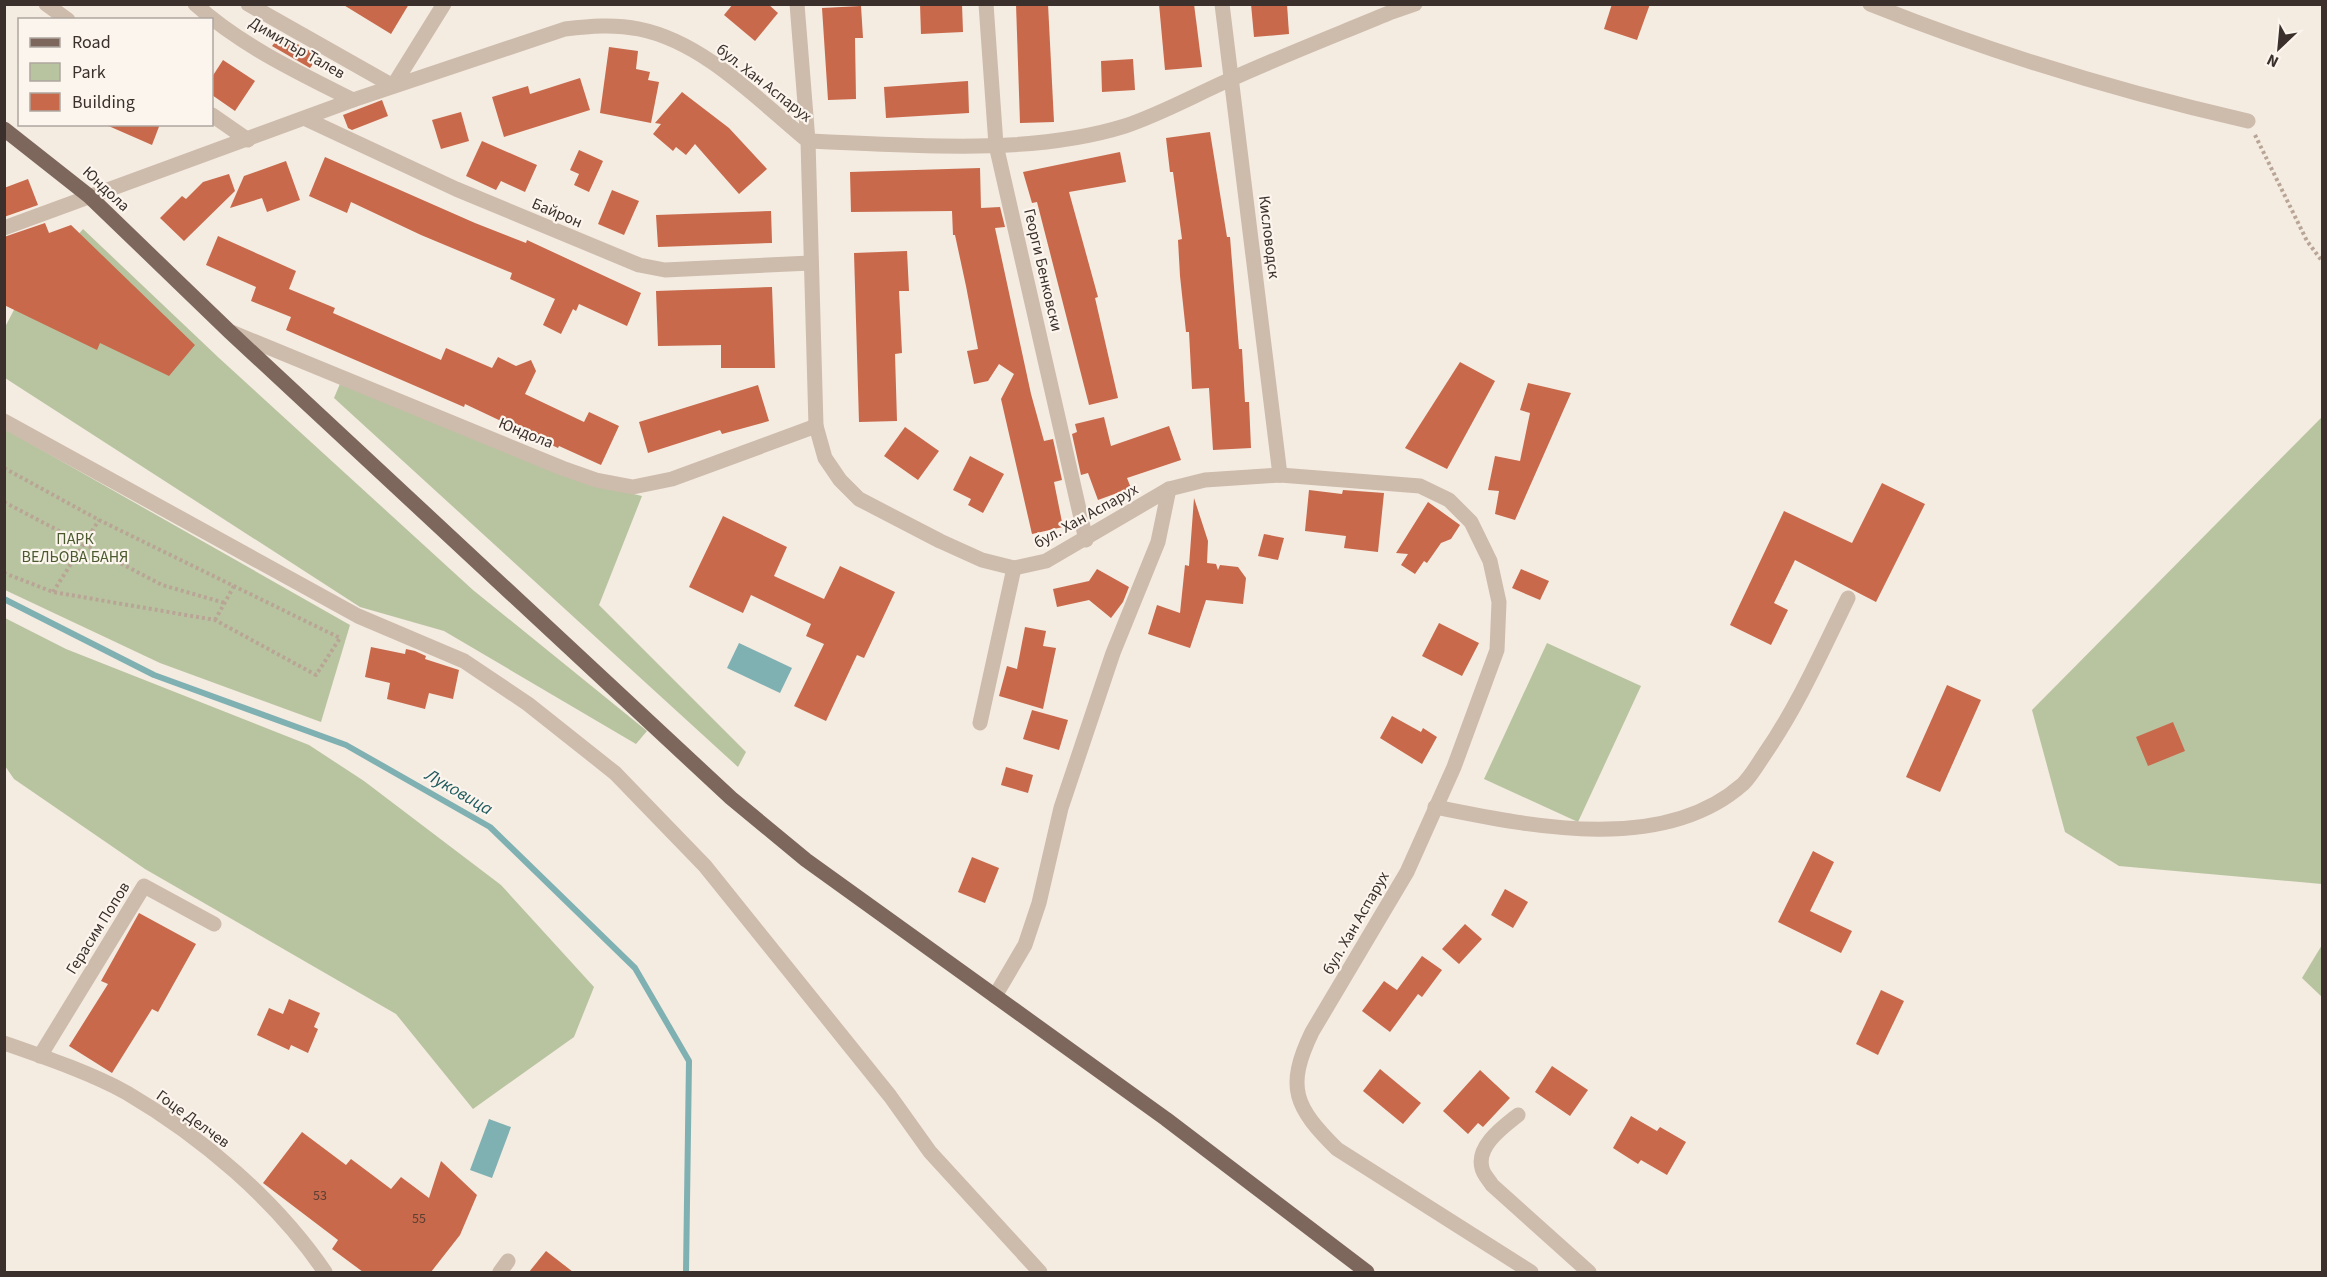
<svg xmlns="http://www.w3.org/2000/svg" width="2327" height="1277" viewBox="0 0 2327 1277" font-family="'Source Sans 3',sans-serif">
<rect width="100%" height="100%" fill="#f4ebe1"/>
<g fill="#b8c4a0">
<path d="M83 229 219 358 473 590 647 731 636 744 444 631 360 607 5 378 4 329 16 306Z"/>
<path d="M342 379 604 487 642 496 599 605 746 752 738 767 334 398Z"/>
<path d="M2322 417V884L2119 866 2065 832 2032 710Z"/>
<path d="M5 429 350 625 321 722 160 663 5 590Z"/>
<path d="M5 618 66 649 309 745 364 781 501 885 594 987 574 1037 473 1109 396 1014 145 869 14 779 5 766Z"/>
<path d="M1547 643 1641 686 1578 822 1484 779Z"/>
<path d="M2322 945V997L2302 978Z"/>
</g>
<g fill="#7fb0b2">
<path d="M739 643 792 668 780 693 727 668Z"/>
<path d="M489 1119 511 1127 492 1178 470 1170Z"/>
</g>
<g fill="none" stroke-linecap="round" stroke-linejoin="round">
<path stroke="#7fb0b2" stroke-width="6" d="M4 599 154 675 346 745 490 827 635 968 689 1061 686 1272"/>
</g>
<g fill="#c8694b">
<path d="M342 4H409L391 34Z"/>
<path d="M733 4H768L778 13 755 41 724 15Z"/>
<path d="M920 4H962L963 32 921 34Z"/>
<path d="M1016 4H1048L1054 122 1020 123Z"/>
<path d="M1159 4H1194L1202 67 1165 70Z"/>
<path d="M1251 4H1287L1289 34 1254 37Z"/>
<path d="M1612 4H1650L1637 40 1604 29Z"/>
<path d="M861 6 863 38H855L856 99 828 100 822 8Z"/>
<path d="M281 35 319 56 310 68 272 46Z"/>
<path d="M609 47 638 51 636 69 650 72 648 80 659 82 651 123 600 113Z"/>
<path d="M1133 59 1135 90 1102 92 1101 61Z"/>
<path d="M223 60 255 81 235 111 212 95V77Z"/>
<path d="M580 78 590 110 504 137 492 97 528 86 530 94Z"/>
<path d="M968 81 969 113 886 118 884 87Z"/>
<path d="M682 92 729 128 767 169 739 194 695 144 686 155 676 147 673 151 653 134 661 124 655 123Z"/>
<path d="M382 100 388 116 352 130 348 128 343 115Z"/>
<path d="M461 112 469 141 441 149 432 120Z"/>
<path d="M104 124H160L152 145Z"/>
<path d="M1210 132 1227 237H1230L1239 349H1242L1245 402H1249L1251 448 1213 450 1209 388 1192 389 1189 332H1186L1180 276 1178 240 1182 239 1173 172H1170L1166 138Z"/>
<path d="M482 141 537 165 525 192 501 181 496 190 466 176Z"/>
<path d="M579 150 603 161 589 192 574 185 579 174 570 170Z"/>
<path d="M1120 152 1126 182 1069 192 1098 297 1095 298 1118 398 1089 405 1037 202 1032 203 1023 172Z"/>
<path d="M325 157 475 223 526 243 527 240 641 293 627 326 579 304 576 311 573 309 561 334 543 325 555 299 510 279 512 273 421 235 351 202 347 213 309 196Z"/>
<path d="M286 161 300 200 267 212 262 198 230 208 244 176Z"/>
<path d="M980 168 981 208 1000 207 1005 227 995 228 1031 394 1044 441 1053 439 1062 480 1054 482 1063 527 1032 534 1001 399 1014 374 999 364 988 381 974 384 967 351 978 349 966 286 955 235H953L952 211 851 212 850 172Z"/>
<path d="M229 174 235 191 184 241 160 218 182 196 186 199 203 182Z"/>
<path d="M28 179 38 205 4 217V188Z"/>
<path d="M612 190 639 201 624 235 598 224Z"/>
<path d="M771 211 772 243 658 247 656 215Z"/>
<path d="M45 223 49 233 71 225 195 345 169 376 100 343 97 350 4 305V237Z"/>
<path d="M218 236 296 271 289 289 335 308 333 313 441 360 446 348 492 368 498 357 516 366 531 360 536 371 525 394 584 422 589 412 619 426 601 465 559 446 558 448 465 404 464 407 286 330 291 317 251 301 256 287 206 265Z"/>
<path d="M907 251 909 291H899L902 353 895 354 897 421 859 422 854 253Z"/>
<path d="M772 287 775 368H721V345L658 346 656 291Z"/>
<path d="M1460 362 1495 381 1447 469 1405 448Z"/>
<path d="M1528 383 1571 393 1515 520 1495 514 1499 491 1488 490 1495 456 1520 461 1530 413 1520 410Z"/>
<path d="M758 385 769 421 722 434 720 430 648 453 639 422Z"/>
<path d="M1104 417 1111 446 1169 426 1181 460 1127 478 1131 488 1098 500 1088 473 1081 475 1072 434 1077 432 1075 424Z"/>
<path d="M905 427 939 451 918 480 884 456Z"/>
<path d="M970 456 1004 474 983 513 968 505 971 499 953 490Z"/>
<path d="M1882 483 1925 504 1876 602 1795 560 1774 603 1788 610 1771 645 1730 625 1784 511 1852 543Z"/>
<path d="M1309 490 1342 494 1343 490 1384 493 1378 552 1344 548 1346 536 1305 531Z"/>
<path d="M1194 498 1208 541 1207 563 1216 564 1218 570 1220 565 1238 567 1246 578 1243 604 1206 600 1190 648 1148 634 1157 605 1180 613 1185 565 1189 566Z"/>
<path d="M1428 502 1460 525 1451 539 1441 543 1427 563 1424 561 1415 574 1401 565 1408 554 1396 553Z"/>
<path d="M723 516 787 547 774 576 824 599 840 566 895 592 864 658 857 655 826 721 794 706 824 644 806 636 811 624 751 595 743 613 689 587Z"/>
<path d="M1264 534 1284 538 1278 560 1258 556Z"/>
<path d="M1097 569 1129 587 1123 602 1111 618 1089 600 1057 607 1053 589 1089 581Z"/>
<path d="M1521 569 1549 581 1540 600 1512 588Z"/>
<path d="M1439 623 1479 643 1462 676 1422 656Z"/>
<path d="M1025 627 1046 631 1043 646 1056 648 1043 709 999 696 1007 666 1017 669Z"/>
<path d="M371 647 405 654 406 649 415 651 426 656 425 659 459 670 453 699 429 693 425 709 387 699 390 683 365 677Z"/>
<path d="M1947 685 1981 700 1940 792 1906 777Z"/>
<path d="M1032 710 1068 720 1059 750 1023 739Z"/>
<path d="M1392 716 1421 732 1423 728 1437 737 1422 764 1380 738Z"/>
<path d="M2173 722 2185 751 2148 766 2136 737Z"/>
<path d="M1006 767 1033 775 1028 793 1001 785Z"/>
<path d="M1813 851 1834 862 1810 911 1852 931 1841 953 1778 922Z"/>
<path d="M972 857 999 868 985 903 958 892Z"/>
<path d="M1505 889 1528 902 1513 928 1491 915Z"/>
<path d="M139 913 196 944 158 1012 152 1009 112 1073 69 1046 108 984 101 981Z"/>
<path d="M1465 924 1482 939 1459 964 1442 949Z"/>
<path d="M1422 956 1442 970 1422 997 1418 994 1390 1032 1362 1011 1384 981 1397 990Z"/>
<path d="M1881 990 1904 1001 1878 1055 1856 1044Z"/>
<path d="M289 999 320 1013 314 1027 318 1029 308 1053 291 1045 289 1050 257 1035 269 1008 283 1014Z"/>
<path d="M1552 1066 1588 1090 1570 1116 1535 1092Z"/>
<path d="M1380 1069 1421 1103 1403 1124 1363 1091Z"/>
<path d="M1480 1070 1510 1098 1483 1127 1478 1123 1468 1134 1443 1111Z"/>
<path d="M1631 1116 1657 1131 1660 1127 1686 1142 1667 1175 1641 1160 1638 1164 1613 1148Z"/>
<path d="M302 1132 346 1165 351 1159 391 1189 401 1177 429 1198 441 1161 477 1195 460 1235 431 1272H363L332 1249 338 1240 263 1183Z"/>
<path d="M546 1251 573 1272H529Z"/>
</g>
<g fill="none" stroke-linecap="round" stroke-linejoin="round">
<g stroke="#b9a596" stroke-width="4" stroke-dasharray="3 3" stroke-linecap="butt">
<path d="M2255 135 2307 241 2322 261"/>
<path d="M4 468 99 520 340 638 316 675 215 620 53 592 4 573"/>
<path d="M4 502 162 585 225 603"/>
<path d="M53 592 99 520"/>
<path d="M215 620 234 586"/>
</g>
<g stroke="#cdbbac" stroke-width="15">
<path d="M46 4 68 20"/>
<path d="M195 4C240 45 299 73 353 100"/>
<path d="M248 4 393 86 444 4"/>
<path d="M797 4 808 141C908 145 1029 156 1125 126 1161 114 1195 95 1229 80 1282 56 1336 35 1389 13L1415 4"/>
<path d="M986 4 996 145 1086 540"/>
<path d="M1222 4 1280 475"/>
<path d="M1870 4C1995 54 2116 91 2248 121"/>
<path d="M212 115 248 140"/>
<path d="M306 119 456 189 639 265 665 270 811 263"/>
<path d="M4 228 353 100 565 29C590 26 614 24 639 29 704 42 758 100 808 141L816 426 825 458 840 480 859 499 940 541 982 560 1014 568 1046 561 1169 489 1205 480 1280 475 1420 486 1449 500 1471 522 1490 561 1499 602 1497 650 1454 767 1407 872 1312 1032C1285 1088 1295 1107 1337 1149L1531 1272"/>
<path d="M231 332 562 468 596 480 633 487 672 479 816 426"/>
<path d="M4 421 358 616 464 661 528 704 615 773 705 866 890 1096 930 1152 1040 1272"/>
<path d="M980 723 1014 568"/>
<path d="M1435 807C1529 826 1663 855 1743 784 1751 776 1758 764 1764 755 1798 706 1822 651 1848 598"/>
<path d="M995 996 1025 945 1039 903 1061 808 1113 653 1158 542 1169 489"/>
<path d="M4 1043C44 1057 91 1073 127 1093 202 1137 276 1200 325 1272"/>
<path d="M40 1056 144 886 214 924"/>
<path d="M1518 1115C1503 1127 1476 1146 1482 1168 1483 1174 1489 1180 1492 1185L1589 1272"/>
<path d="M500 1272 508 1261"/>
</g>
<path stroke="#7d675c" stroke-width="15" d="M4 129 89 196 230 332 731 798 806 860 1166 1119 1367 1272"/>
</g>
<g text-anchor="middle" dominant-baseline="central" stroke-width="4.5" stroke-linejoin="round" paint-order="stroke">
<g font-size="14" fill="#5e3e33">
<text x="320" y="1196">53</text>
<text x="419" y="1219">55</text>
</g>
<g font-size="16" fill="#3b302b" stroke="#fbf5ee">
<text transform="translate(297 48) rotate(30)">Димитър Талев</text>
<text transform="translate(764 83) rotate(38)">бул. Хан Аспарух</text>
<text transform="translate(106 189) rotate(43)">Юндола</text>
<text transform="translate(557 213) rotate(23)">Байрон</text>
<text transform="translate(1269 237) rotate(83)">Кисловодск</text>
<text transform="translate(1043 270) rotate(77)">Георги Бенковски</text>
<text transform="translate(526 433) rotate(22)">Юндола</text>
<text transform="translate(1086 516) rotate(-29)">бул. Хан Аспарух</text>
<text transform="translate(1356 923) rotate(-60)">бул. Хан Аспарух</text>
<text transform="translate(98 928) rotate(-58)">Герасим Попов</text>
<text transform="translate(193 1119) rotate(36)">Гоце Делчев</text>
</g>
<g font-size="16" fill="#4a5a2e" stroke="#fbf5ee">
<text x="75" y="539">ПАРК<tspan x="75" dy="18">ВЕЛЬОВА БАНЯ</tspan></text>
</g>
<g font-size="18" font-style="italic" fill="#1f5a5e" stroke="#fbf5ee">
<text transform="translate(459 792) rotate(30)">Луковица</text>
</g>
</g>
<rect width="2327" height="1277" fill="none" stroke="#3b302b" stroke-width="12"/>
<rect x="18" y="18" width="195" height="108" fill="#fbf5ee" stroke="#aea6a0" stroke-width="1.5"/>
<rect x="30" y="38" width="30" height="9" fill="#7d675c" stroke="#aea6a0" stroke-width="1.5"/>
<text x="72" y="48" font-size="18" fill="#3b302b">Road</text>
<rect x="30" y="63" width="30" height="18" fill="#b8c4a0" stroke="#aea6a0" stroke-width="1.5"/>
<text x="72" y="78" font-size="18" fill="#3b302b">Park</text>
<rect x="30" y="93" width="30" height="18" fill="#c8694b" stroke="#aea6a0" stroke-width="1.5"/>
<text x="72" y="108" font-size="18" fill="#3b302b">Building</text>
<g transform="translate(2279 48) rotate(206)" stroke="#fbf5ee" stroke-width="4.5" paint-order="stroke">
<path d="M0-4.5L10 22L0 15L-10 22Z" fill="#3b302b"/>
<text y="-9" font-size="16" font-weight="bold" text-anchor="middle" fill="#3b302b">N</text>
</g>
</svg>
